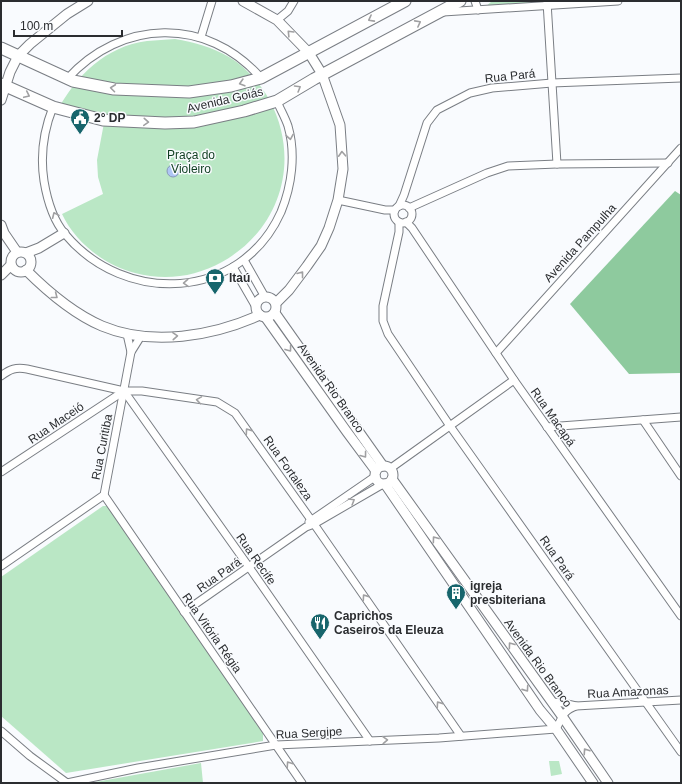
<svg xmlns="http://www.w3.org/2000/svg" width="682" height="784" viewBox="0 0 682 784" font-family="Arial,sans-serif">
<rect width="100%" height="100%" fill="#f9fbfe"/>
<g fill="#bae7c5">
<path d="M492 1H579L484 8Z"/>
<path d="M175 39C194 42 212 47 229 57 246 67 260 83 270 101 301 160 281 229 222 262 195 277 165 281 135 273 104 265 75 242 62 214L103 194 98 177 97 160 104 123 57 111C76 76 106 46 147 41 156 40 166 40 175 39Z"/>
<path d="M103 506H107L263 733V741L66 773 1 716V577Z"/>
<path d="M549 761H559L562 774 551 776Z"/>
<path d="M201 763 203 783H90Z"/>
</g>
<path fill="#8eca9e" d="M675 191 681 195V373L629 374 570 304Z"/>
<circle fill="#afc6f5" stroke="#8798ba" cx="173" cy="171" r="6"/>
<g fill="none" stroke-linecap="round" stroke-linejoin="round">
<defs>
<g id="minor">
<path d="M475 1 478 10"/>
<path d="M547 2 557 164"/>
<path d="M443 12 618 1"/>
<path d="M277 20 288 11 294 1"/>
<path d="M201 37 212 1"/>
<path d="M67 79C121 19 207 16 261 78"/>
<path d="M53 107C43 132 40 155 44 181 47 199 53 220 65 234 125 306 241 301 281 212 292 185 296 154 288 126 285 117 280 109 277 101"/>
<path d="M338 200 385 210H395"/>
<circle cx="403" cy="214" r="9"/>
<path d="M399 206 404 195 427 123 437 110 470 93 492 88 552 83 681 78"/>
<path d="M409 208 487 173 508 166 557 164 668 163"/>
<path d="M399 222V232L383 306V321L388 334 450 426 681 752"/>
<path d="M406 222 412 228 514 380 681 616"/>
<path d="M244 260 265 297"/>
<path d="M233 267 256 307"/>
<path d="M127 334 131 352"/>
<path d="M496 353 681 148"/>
<path d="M1 376C10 369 16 367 27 369L124 391H142L217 402 235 413 314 524 461 736"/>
<path d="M124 391 249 567 370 741"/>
<path d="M643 420 681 476"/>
<path d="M547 427 681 417"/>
<path d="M391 468 514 380"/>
<path d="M1 472 124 391"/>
<path d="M104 495 302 783"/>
<path d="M309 522 376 476"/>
<path d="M1 566 104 495 131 352 141 336"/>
<path d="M184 612 306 527 314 524 383 484"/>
<path d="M552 702 563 703 576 706"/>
<path d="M1 731 30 756 67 783 138 768 276 745 439 738 556 729C563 717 562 711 576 706L681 700"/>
</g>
<g id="tertiary">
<path d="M243 1 277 20 309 53 322 74 340 125 343 169 338 200 329 228 321 246 307 266 289 290 276 303"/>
<path d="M1 100 10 72 18 56 30 44 67 14 88 1"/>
<path d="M1 225 4 233 17 252"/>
<circle cx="21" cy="262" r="10"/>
<path d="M26 253 39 248 64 233"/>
<path d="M26 270C48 292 74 314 102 326 152 347 213 336 260 315"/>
<path d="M1 275 11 265"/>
<circle cx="266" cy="307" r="10"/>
<path d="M275 313 383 466"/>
<path d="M266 318 347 432 376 471"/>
<circle cx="384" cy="475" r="9"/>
<path d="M392 479 562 716 608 783"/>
<path d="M385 484 540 710 556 729 593 783"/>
</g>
<g id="primary">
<path d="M1 48 73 81 114 89 189 92 231 86 261 78 405 1"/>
<path d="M1 84 53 107 103 120 165 123 194 122 244 111 277 101 314 79 460 1"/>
</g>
</defs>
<use href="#minor" stroke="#7a7e84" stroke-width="9"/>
<use href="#tertiary" stroke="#7a7e84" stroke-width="11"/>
<use href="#primary" stroke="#7a7e84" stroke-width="13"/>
<use href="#minor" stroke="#fff" stroke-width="7"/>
<use href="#tertiary" stroke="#fff" stroke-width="9"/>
<use href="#primary" stroke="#fff" stroke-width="11"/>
</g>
<defs><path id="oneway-chevron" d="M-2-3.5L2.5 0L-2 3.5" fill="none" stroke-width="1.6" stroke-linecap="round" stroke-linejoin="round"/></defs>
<g stroke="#a0a0a2">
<use href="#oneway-chevron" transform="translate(371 19) rotate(152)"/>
<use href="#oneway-chevron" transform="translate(418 23) rotate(-28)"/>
<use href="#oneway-chevron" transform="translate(290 33) rotate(-134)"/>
<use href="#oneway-chevron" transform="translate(242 83) rotate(164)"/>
<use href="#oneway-chevron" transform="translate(113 88) rotate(-173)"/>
<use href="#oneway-chevron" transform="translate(298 88) rotate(-31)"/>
<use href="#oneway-chevron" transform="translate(27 95) rotate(25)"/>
<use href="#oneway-chevron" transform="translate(146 122) rotate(4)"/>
<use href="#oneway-chevron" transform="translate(290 137) rotate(80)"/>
<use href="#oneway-chevron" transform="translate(342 154) rotate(-93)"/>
<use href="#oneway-chevron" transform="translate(55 215) rotate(-114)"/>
<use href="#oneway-chevron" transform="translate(301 274) rotate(-52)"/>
<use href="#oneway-chevron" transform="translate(186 283) rotate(176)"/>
<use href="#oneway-chevron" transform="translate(55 296) rotate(38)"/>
<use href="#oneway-chevron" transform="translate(175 336) rotate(-4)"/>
<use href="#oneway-chevron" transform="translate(289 349) rotate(54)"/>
<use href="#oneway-chevron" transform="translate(199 400) rotate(-171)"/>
<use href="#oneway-chevron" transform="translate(248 431) rotate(-125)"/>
<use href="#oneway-chevron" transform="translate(364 455) rotate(53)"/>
<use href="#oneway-chevron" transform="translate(352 501) rotate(-31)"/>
<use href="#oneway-chevron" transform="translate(435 539) rotate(-126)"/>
<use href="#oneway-chevron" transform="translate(365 597) rotate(-125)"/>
<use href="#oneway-chevron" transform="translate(511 645) rotate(-126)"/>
<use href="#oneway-chevron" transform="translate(526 689) rotate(55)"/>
<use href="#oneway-chevron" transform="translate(439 704) rotate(-125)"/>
<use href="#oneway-chevron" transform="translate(385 740) rotate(-3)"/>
<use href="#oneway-chevron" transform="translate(586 751) rotate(-124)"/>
<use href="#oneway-chevron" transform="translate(289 764) rotate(-124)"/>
</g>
<defs>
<symbol id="civic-pin" viewBox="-11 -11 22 30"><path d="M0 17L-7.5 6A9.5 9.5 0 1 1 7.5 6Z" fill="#17656c" stroke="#f9fbfe"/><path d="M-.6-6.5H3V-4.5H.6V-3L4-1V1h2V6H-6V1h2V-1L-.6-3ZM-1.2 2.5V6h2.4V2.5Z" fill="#fff"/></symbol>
<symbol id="bank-pin" viewBox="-11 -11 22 30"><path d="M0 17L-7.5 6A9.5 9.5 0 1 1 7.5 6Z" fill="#17656c" stroke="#f9fbfe"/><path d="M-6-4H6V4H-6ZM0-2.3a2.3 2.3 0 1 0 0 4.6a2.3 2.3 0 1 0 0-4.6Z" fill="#fff"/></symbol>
<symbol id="building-pin" viewBox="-11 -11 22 30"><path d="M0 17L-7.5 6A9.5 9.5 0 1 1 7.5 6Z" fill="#17656c" stroke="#f9fbfe"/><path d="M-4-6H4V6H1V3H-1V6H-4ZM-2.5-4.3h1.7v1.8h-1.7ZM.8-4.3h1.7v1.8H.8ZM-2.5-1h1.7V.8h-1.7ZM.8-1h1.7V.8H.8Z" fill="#fff"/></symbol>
<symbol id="restaurant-pin" viewBox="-11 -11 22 30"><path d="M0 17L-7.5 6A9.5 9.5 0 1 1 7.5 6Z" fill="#17656c" stroke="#f9fbfe"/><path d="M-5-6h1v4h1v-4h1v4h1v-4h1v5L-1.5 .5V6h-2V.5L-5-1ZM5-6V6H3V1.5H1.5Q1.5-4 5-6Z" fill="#fff"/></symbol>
</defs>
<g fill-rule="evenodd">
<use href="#civic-pin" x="69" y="107" width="22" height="30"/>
<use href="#bank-pin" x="204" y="267" width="22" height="30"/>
<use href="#building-pin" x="445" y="582" width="22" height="30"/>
<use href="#restaurant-pin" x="309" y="612" width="22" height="30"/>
</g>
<g text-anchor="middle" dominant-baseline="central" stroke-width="3" stroke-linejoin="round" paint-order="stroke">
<g font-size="12" fill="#2b2d30" stroke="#f9fbfe">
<text transform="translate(510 76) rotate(-6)">Rua Pará</text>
<text transform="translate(225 100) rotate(-13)">Avenida Goiás</text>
<text transform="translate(580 243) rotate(-48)">Avenida Pampulha</text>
<text transform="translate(331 388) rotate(55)">Avenida Rio Branco</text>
<text transform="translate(553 417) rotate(55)">Rua Macapá</text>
<text transform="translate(56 423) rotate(-34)">Rua Maceió</text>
<text transform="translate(102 447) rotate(-79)">Rua Curitiba</text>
<text transform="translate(288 468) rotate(55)">Rua Fortaleza</text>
<text transform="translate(557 558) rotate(55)">Rua Pará</text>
<text transform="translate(256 559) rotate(55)">Rua Recife</text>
<text transform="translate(219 575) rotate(-35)">Rua Pará</text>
<text transform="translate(212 633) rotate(55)">Rua Vitória Régia</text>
<text transform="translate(538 663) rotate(54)">Avenida Rio Branco</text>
<text transform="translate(628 692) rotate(-3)">Rua Amazonas</text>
<text transform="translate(309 733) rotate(-3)">Rua Sergipe</text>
</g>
<g font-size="12" font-weight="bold" fill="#2b2d30" stroke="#f9fbfe" text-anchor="start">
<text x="94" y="118">2° DP</text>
<text x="229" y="278">Itaú</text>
<text x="470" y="586">igreja<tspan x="470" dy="14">presbiteriana</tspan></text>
<text x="334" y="616">Caprichos<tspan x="334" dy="14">Caseiros da Eleuza</tspan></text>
</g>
<g font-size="12" fill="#0f3e21" stroke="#f9fbfe">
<text x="191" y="155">Praça do<tspan x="191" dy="14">Violeiro</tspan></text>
</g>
</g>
<rect width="682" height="784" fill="none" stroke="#2b2d30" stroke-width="4"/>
<path d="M14 30v6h108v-6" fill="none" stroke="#2b2d30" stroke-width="2"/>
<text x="20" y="30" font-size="12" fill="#2b2d30" stroke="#f9fbfe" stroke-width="3" paint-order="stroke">100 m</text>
</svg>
